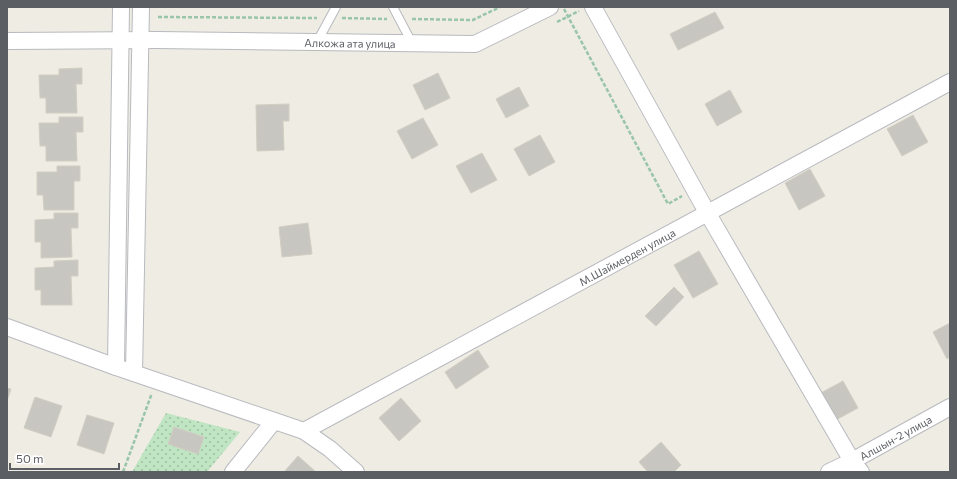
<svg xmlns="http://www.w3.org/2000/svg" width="957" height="479" viewBox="0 0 957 479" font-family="Commissioner,sans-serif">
<defs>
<pattern id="park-dots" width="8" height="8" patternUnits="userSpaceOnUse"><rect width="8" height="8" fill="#c0e5c3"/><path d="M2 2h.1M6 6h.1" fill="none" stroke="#9fbda2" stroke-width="1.8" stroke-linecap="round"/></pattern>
</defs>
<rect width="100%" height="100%" fill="#eeece3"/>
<path fill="url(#park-dots)" d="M166 413 240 432 207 472H132Z"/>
<g fill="#c8c6c0" stroke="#d2cec2">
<path d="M715 12 724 28 678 50 670 34Z"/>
<path d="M82 68V84H76L77 113H46V98H40L39 75H59V69Z"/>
<path d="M438 73 450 98 425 110 413 85Z"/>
<path d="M519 87 529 106 506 118 496 99Z"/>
<path d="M730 90 742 112 717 126 705 104Z"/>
<path d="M289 104V121H283L284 150 257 151 256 105Z"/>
<path d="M913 115 928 142 902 156 887 129Z"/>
<path d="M59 117H83V132H76L77 161H46V146H40L39 123H59Z"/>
<path d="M423 118 438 145 412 159 397 131Z"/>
<path d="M540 135 555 162 529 176 514 149Z"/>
<path d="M482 153 497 180 471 193 456 166Z"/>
<path d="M57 166H80V181H74V210H44L43 195H37V172H57Z"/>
<path d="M810 169 825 196 799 210 785 183Z"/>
<path d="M54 213H78V228H71L72 257 41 258V242H35V220L54 219Z"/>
<path d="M308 223 312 254 282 257 279 227Z"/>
<path d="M699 251 718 284 693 298 674 265Z"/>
<path d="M78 260V276H71L72 305H41V290H35V268L54 267V261Z"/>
<path d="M674 287 684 297 656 326 645 316Z"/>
<path d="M950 323V357L947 359 933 332Z"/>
<path d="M478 350 489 367 456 389 445 372Z"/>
<path d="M843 381 858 408 832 422 817 395Z"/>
<path d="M7 388 11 389 7 401Z"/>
<path d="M35 397 62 406 51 437 24 428Z"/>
<path d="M401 398 421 421 399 441 379 418Z"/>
<path d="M87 415 114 423 104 454 77 445Z"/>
<path d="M174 427 204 437 198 454 168 444Z"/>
<path d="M661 442 681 465 674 472H648L639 462Z"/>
<path d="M298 456 316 472H284Z"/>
</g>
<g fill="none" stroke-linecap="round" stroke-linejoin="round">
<defs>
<g id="lane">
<path d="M393 7 412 43"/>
<path d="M317 42 336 7"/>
</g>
<g id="street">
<path d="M593 7 708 214 852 461 861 472"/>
<path id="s1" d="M7 41 157 40 475 44 550 7"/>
<path d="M7 327 116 367 304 431 330 449 356 472"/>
<path d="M116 367 121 7"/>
<path d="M134 373 141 7"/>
<path id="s2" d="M304 431 950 82"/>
<path d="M233 472 274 421"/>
<path id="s3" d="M829 472 852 461 950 407"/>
</g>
</defs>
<use href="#lane" stroke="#b8babf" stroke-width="10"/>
<use href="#street" stroke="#b8babf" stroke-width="18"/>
<g stroke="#99c5a9" stroke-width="2.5" stroke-dasharray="4 2" stroke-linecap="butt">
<path d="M564 9 668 204 682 196"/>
<path d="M158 17 317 18"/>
<path d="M342 18 387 19"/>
<path d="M412 19 473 20 500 7"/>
<path d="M557 22 579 11"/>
<path d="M123 472 152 393"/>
</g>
<use href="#lane" stroke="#fff" stroke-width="8"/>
<use href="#street" stroke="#fff" stroke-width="16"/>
</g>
<g text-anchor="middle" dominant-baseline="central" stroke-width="3.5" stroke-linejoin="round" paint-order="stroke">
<g font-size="11" fill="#5b5e63" stroke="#fff">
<text stroke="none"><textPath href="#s1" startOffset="343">Алкожа ата улица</textPath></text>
<text stroke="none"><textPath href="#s2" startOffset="367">М.Шаймерден улица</textPath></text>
<text stroke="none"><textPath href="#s3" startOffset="75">Алшын-2 улица</textPath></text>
</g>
</g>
<rect width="957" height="479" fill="none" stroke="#5b5e63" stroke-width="16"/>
<path d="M10 463v6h109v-6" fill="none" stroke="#5b5e63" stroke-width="2"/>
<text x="16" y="463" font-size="12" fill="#5b5e63" stroke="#ffffff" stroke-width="3" paint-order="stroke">50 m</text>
</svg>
